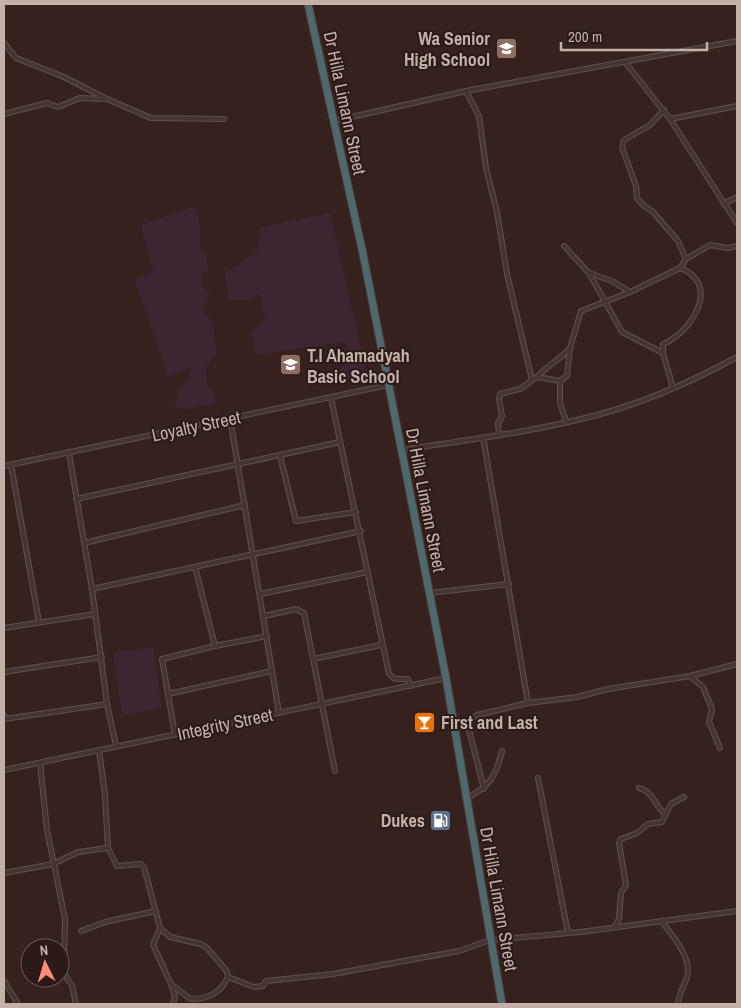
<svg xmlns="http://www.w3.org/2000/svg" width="741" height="1008" viewBox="0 0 741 1008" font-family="'Archivo Narrow',sans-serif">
<rect width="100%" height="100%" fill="#36211e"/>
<g fill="#3e2531">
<path d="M193 207 199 218 201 250 206 254 208 272 201 273V284L210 295 202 310 213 323 217 354 206 367 207 385 214 392 217 403 187 409 174 407 179 389 189 379 191 368 168 376 134 278 153 272 141 225Z"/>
<path d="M330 213 366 371 343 382 332 381 344 364 350 348 343 342 256 355 252 331 265 319 260 294 247 300H229L225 273 256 253 261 227Z"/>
<path d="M153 647 162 708 122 715 113 653Z"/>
</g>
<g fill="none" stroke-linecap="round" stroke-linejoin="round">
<defs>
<g id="street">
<path d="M4 43 16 58 64 77 105 98"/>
<path d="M625 62 670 119 737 223"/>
<path d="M466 91 479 116 486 168 497 212 507 274 532 380"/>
<path d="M664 110 650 125 624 140 622 147 636 186 637 198 643 205 653 212 678 241 686 259"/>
<path d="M4 114 47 103 58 107 80 98 107 99 151 118 224 119"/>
<path d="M670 119 737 106"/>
<path d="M334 121 466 91 737 41"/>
<path d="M724 204 737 197"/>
<path d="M564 246 589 273 612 281 630 292"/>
<path d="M589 273 622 332 663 353"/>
<path d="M537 377C547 366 561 359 570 348"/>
<path d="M560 381V403L566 421"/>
<path d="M673 388 663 353V344C692 332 722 284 680 268"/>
<path d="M331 398 389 674 395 679H408L411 686"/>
<path d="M230 418 279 713"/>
<path d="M499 434 498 423 502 416 499 399 500 394 520 389 537 377 560 381 567 376 570 348 581 311 630 292 680 268 686 259 710 245 728 248 737 246"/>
<path d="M483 437 528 703"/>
<path d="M402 450C466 440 533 432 597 415 646 402 693 381 737 357"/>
<path d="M69 453 92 589 107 704 116 746"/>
<path d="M280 456 296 521 356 512"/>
<path d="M11 465 39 622"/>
<path d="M4 466 388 385"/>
<path d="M76 499 340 442"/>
<path d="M84 543 245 505"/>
<path d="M195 567 215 646 267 636"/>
<path d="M92 589 361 531"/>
<path d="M429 593 509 584"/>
<path d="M260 594 368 572"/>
<path d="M264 616 296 609 304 613 335 771"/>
<path d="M4 628 95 614"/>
<path d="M313 659 381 645"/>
<path d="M4 672 102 657"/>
<path d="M690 676 703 687 712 709 709 722 720 748"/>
<path d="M168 694 272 671"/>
<path d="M4 715 5 719 107 704"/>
<path d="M175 735 162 659 215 646"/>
<path d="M99 750 105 795 108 848 117 866 141 864 144 867 160 928 170 937 201 944 207 948 226 970 228 977C220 994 208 999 190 999L171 984 153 945 160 928"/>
<path d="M40 763 47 830 65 919 64 967 66 977 72 985 76 1004"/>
<path d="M4 770 446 678"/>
<path d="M538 778 568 933"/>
<path d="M639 788C653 791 655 806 665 814"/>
<path d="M484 789 468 726 472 718 477 715 528 703 577 697 608 689 690 676 737 664"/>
<path d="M467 798C490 786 496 776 502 751"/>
<path d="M4 873 53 864 78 852 108 848"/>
<path d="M661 921C672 935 693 958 687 978 683 987 679 994 678 1004"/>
<path d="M615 926 619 919 621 893 626 885 619 843 621 839 637 833 648 824 662 822 671 804 684 797"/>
<path d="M81 931 105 922 156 911"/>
<path d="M228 977 254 987 263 986 266 981 333 974 459 951 490 940 581 932 737 911"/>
<path d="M4 981 18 1004"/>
<path d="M171 984 175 997 173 1004"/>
</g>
<path id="highway" d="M308 4 363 254 416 524 446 678 502 1004"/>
</defs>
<use href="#street" stroke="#624f4c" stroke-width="6"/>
<use href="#highway" stroke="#4e3c39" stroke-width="9"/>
<use href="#street" stroke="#473432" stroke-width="4"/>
<use href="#highway" stroke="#4e696d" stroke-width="7"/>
</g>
<defs>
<symbol id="school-square" viewBox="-11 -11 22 22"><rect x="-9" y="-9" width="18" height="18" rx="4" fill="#8d6e63" stroke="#2b1a17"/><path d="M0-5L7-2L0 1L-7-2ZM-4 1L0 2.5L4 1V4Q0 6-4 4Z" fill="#fff"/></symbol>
<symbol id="bar-square" viewBox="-11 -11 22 22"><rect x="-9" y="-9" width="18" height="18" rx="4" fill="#e8710a" stroke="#2b1a17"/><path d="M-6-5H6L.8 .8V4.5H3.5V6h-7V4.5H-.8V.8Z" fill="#fff"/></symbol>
<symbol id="fuel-square" viewBox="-11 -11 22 22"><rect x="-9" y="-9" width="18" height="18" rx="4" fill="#5c6f8a" stroke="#2b1a17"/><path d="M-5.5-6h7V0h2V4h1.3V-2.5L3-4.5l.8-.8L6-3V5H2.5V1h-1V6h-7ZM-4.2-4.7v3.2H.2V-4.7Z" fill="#fff"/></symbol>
</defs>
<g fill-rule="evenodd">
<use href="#school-square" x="494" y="36" width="25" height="25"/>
<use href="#school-square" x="278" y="352" width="25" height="25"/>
<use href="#bar-square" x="412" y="710" width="25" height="25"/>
<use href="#fuel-square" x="428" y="808" width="25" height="25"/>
</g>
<g text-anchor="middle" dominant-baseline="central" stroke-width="4" stroke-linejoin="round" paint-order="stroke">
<g font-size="18" font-weight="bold" fill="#c4afab" stroke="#2b1a17" text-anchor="end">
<text x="490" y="38">Wa Senior<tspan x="490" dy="21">High School</tspan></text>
<text x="307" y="355" text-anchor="start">T.I Ahamadyah<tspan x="307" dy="21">Basic School</tspan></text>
<text x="441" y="722" text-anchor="start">First and Last</text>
<text x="425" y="820">Dukes</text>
</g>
<g font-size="18" fill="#c4afab" stroke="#2b1a17">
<text transform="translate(345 103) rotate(78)">Dr Hilla Limann Street</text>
<text transform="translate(196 426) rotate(-12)">Loyalty Street</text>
<text transform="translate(426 500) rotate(79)">Dr Hilla Limann Street</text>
<text transform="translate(225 724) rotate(-12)">Integrity Street</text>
<text transform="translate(499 899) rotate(80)">Dr Hilla Limann Street</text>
</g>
</g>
<rect width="741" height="1008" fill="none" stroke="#c4afab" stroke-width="10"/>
<g transform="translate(45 963) rotate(355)"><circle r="24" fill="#2b1a17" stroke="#685652"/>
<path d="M0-4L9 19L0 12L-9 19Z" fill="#fc8d78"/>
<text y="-8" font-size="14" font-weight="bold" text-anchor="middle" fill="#c4afab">N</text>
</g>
<path d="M561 42v8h146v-8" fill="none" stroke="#c4afab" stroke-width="2.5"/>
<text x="568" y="42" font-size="15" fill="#c4afab" stroke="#2b1a17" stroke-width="4" paint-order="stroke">200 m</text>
</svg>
